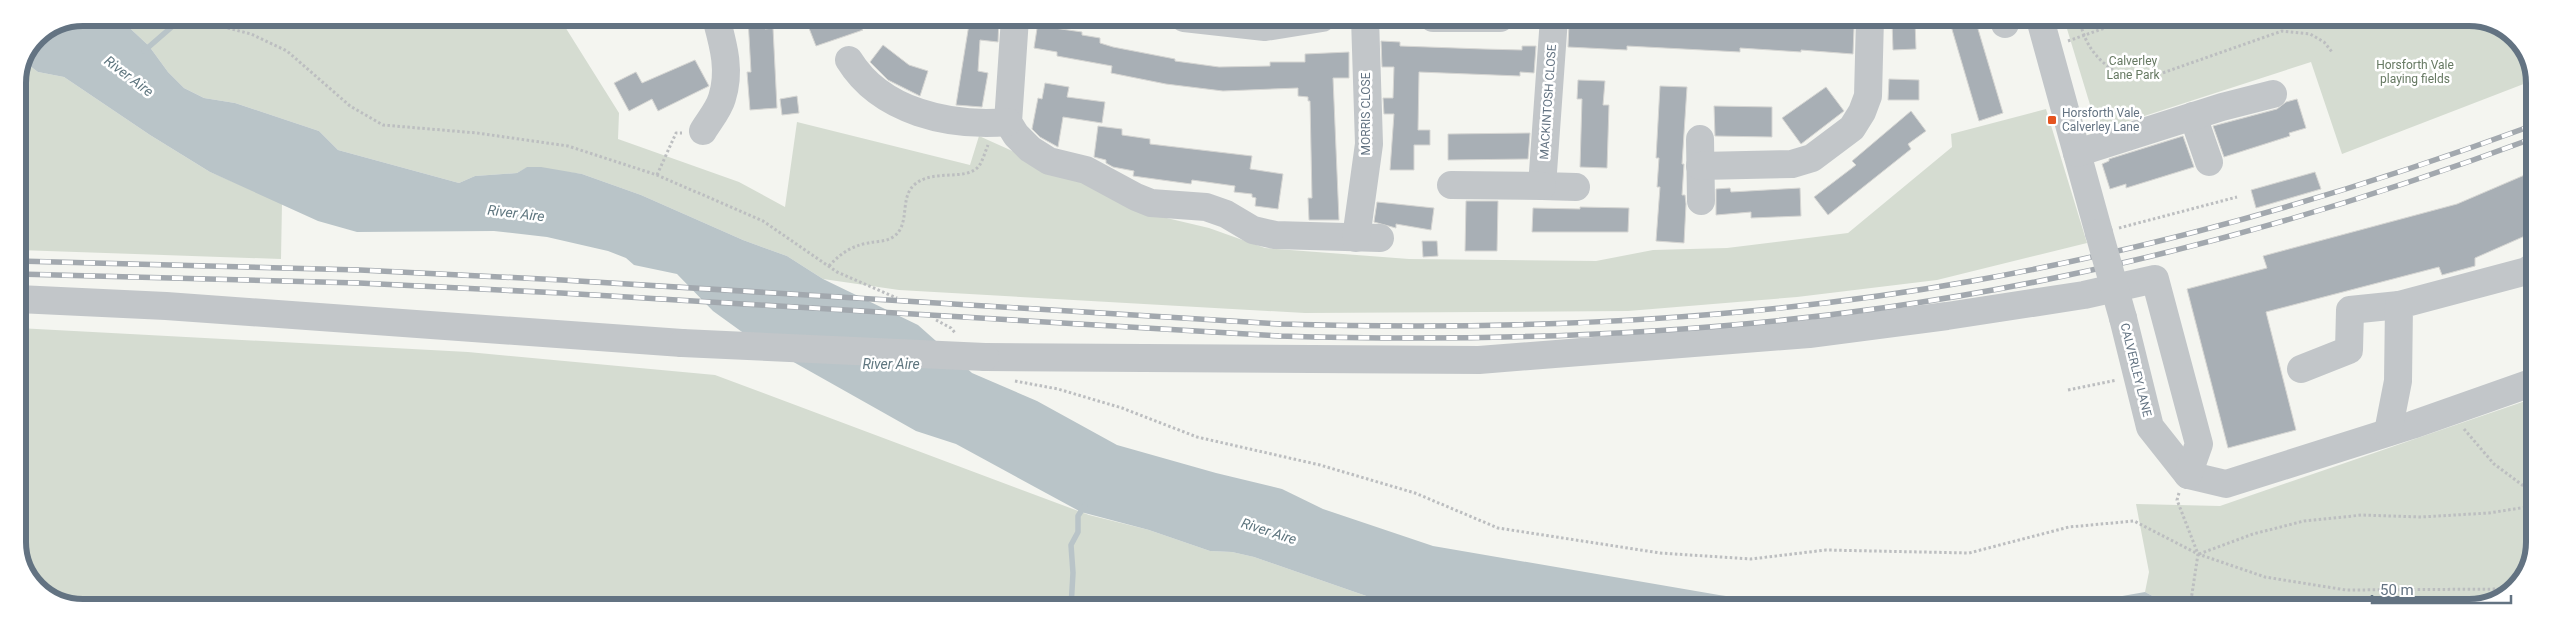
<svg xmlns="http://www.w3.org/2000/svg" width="2552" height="625" viewBox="0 0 2552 625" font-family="Roboto,sans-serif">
<rect width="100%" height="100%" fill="#f4f5f0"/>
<g fill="#d5dcd1">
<path d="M119 18H562V22L619 113 618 139 739 182 785 207 797 122 970 165 979 136 1080 181 1137 211 1209 228 1265 248 1409 259 1596 261 1653 250 1727 248 1848 233 1952 147 1951 134 2046 109 2087 243 1937 280 1797 297 1628 311 1305 313 899 290 823 279 787 256 743 240 641 195 582 174 528 167 517 173 475 176 459 183 338 150 319 131 235 103 204 98 184 88 168 72 149 46Z"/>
<path d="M2064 19H2482L2518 40 2534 80 2342 154 2311 62 2098 131Z"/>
<path d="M26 63 38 72 64 77 150 135 210 172 282 203 281 259 18 250V83Z"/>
<path d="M18 328 468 352 715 375 1089 515 1149 530 1210 551 1232 552 1254 557 1398 607 70 606 34 585 18 550Z"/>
<path d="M2534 398 2533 555 2509 594 2469 607H2381L2362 604 2334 607H2191L2162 601 2145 592 2149 572 2136 504 2220 506Z"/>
</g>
<g fill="#b9c4c8">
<path d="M84 18H119L149 46 168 72 184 88 204 98 235 103 319 131 338 150 459 183 475 176 517 173 527 167H541L582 174 641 195 743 240 787 256 823 279 918 325 972 373 1037 401 1117 445 1216 473 1282 489 1323 509 1433 546 1719 595 1803 607H1398L1254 557 1232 552 1210 551 1149 530 1081 512 956 444 916 431 749 337 713 311 677 274 634 265 626 258 608 251 547 237 494 231 357 232 318 221 210 172 150 135 64 77 38 72 26 63 37 37Z"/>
<path d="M2145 592 2162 601 2191 607H2060Z"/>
<path d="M2362 604 2381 607H2218H2334Z"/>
</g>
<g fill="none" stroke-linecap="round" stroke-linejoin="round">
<g stroke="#b9c4c8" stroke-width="5.5">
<path d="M144 51 182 18"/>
<path d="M1071 607 1073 573 1071 545 1078 532V516L1085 505"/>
</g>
</g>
<g fill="#a8afb5" stroke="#d6d6d3">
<path d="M748 18H764L765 29 773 28 777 108 750 110 747 72H751Z"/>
<path d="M805 18H848L863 30 816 46Z"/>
<path d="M970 18H999L998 42 980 40 978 71 988 73 982 107 956 105Z"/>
<path d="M1975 19 2003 113 1979 121 1951 26Z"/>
<path d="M1915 21 1916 49 1893 50 1892 22Z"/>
<path d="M1038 22 1054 25V28L1082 32V35L1100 38V43L1113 47 1175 59V61L1219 67 1270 66V62H1305V54L1349 52V78H1333L1339 220H1309L1308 198H1312L1310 101H1308V97L1298 96V88L1223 91 1166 84 1111 73 1112 66 1057 56V52L1034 48Z"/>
<path d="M1639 22 1676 25 1677 22 1744 24V22H1760V26L1854 28 1853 54 1801 50V52L1740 48V52L1627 46V50L1568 47 1569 23 1639 27Z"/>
<path d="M1381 41 1400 42V46L1483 49 1522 50V46H1536L1534 73 1520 72V76L1419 72 1418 130H1430V145H1414V170H1390L1394 114H1384L1383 98H1393L1394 67H1382Z"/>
<path d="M883 45 909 65 928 71 920 96 888 80 870 62Z"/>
<path d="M695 60 709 86 658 111 652 99 629 111 614 83 636 72 642 83Z"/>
<path d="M1889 79 1919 80V100H1888Z"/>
<path d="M1578 80 1605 81 1603 105H1609L1607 168 1580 167 1582 99H1577Z"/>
<path d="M1045 83 1069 87 1067 97 1105 102 1102 123 1063 117 1058 147 1040 137 1032 129 1038 98 1042 99Z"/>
<path d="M1660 86 1687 87 1682 164H1684L1682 195H1685L1686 204 1684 243 1656 241 1660 187H1657L1659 158H1656Z"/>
<path d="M1826 87 1844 111 1801 144 1782 118Z"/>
<path d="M797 96 799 113 782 115 780 99Z"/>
<path d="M2297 99 2306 128 2289 133 2290 136 2224 157 2213 126 2277 109 2286 102Z"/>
<path d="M1714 106 1772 107V137L1715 136Z"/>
<path d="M1911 111 1926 131 1908 144 1911 149 1828 215 1814 197 1856 165 1852 161Z"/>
<path d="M1098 126 1122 129V135L1150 139V144L1252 156 1250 169 1283 174 1278 209 1255 206 1256 198 1252 197V194L1234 192 1235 186 1192 180 1191 184 1133 176 1134 171 1113 167 1106 163V160L1094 157Z"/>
<path d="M1530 133 1528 159 1448 160V134Z"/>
<path d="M2183 136 2194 167 2126 188V184L2110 189 2102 164 2109 161V159Z"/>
<path d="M2534 171V232L2475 258V266L2442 275 2439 267 2266 312 2296 430 2228 448 2187 289 2267 268 2263 256 2457 204Z"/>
<path d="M2315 172 2321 189 2256 208 2251 190Z"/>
<path d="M1730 188 1731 192 1800 188 1801 216 1751 218V212L1716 215V189Z"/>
<path d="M1466 201H1498L1497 251H1465Z"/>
<path d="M1377 202 1434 208 1431 230 1396 224V228L1374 222Z"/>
<path d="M1580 207 1629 208 1628 232H1532L1533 208 1580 209Z"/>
<path d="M1422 241H1437L1438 256 1423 257Z"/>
</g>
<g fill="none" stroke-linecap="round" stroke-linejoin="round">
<g stroke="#bcbec0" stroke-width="3" stroke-dasharray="2.5 2.5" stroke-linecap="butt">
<path d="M189 18 251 34 287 51 350 106 383 125 477 133 568 146 657 175 763 221 837 272 897 298"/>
<path d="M2080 19C2083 45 2102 68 2128 77 2135 79 2144 77 2151 77L2282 31 2310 34 2324 42 2332 52"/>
<path d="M2068 41 2119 23"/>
<path d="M657 175 676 133H682"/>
<path d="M2119 228 2237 197"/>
<path d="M829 266C840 254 851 246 868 243 876 241 886 242 893 237 911 225 899 199 914 185 933 168 966 182 979 166 983 160 985 152 988 145"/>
<path d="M936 320 951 328 956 334"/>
<path d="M1015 381 1058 389 1122 408 1197 437 1320 465 1415 493 1498 528 1660 553 1751 559 1826 550 1969 553 2069 527 2134 521 2198 554 2265 577 2346 590 2512 589"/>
<path d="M2068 390 2117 380"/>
<path d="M2464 429 2494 464 2533 493"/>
<path d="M2179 493 2177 500 2198 554 2190 607"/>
<path d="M2199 554 2253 534 2304 521 2362 515 2421 517 2489 513 2533 506"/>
</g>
<g stroke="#c2c6c9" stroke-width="28">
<path d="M1015 18 1008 122 1016 135 1030 149 1049 161 1086 170 1136 197 1151 203 1206 207 1226 214 1253 230 1275 235 1380 238"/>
<path d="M1184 18 1265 27 1322 18"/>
<path d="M1433 18H1500"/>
<path d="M1554 18 1542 186 1576 187"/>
<path d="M2003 19 2005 24"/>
<path d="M2040 19 2099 233"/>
<path d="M849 60C881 112 950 127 1008 122"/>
<path d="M2193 116 2209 162"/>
<path d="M703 131C709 121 719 109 722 98 731 70 723 44 716 18"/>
<path d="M1700 139 1701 201"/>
<path d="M2077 153 2222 107 2273 94"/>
<path d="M1700 166 1792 164 1812 158 1852 128 1862 112 1868 96 1870 18"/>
<path d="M1451 185 1542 186"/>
<path d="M1356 238 1369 144 1365 18"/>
<path d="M18 299 166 306 682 343"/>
<path d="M2123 318 2150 427 2188 475 2226 484 2412 425 2534 382"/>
<path d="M985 357 1479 360 1809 334 1947 316 2084 295 2155 279 2199 444 2188 475"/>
<path d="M2301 369 2349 350 2350 310 2399 305"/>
<path d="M2388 432 2398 381 2399 305 2527 271 2534 266"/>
</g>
<defs>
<g id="rail">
<path d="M18 261 360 270 562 280 1280 324C1510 331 1744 322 1972 281 2163 247 2352 192 2534 125"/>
<path d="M18 274 359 283 561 293 1279 336C1480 342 1683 336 1882 308 2104 277 2324 216 2534 138"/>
</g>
</defs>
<use href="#rail" stroke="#a2a8ae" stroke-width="5.5"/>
<use href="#rail" stroke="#fff" stroke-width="4" stroke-dasharray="11" stroke-linecap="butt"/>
<g stroke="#c2c6c9" stroke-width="28">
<path d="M2099 233 2123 318"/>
<path d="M682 343 985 357"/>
</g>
</g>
<rect fill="#e55420" stroke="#fff" stroke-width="2" x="2047" y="115" width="10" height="10" rx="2.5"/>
<g text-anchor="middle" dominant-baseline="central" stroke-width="5" stroke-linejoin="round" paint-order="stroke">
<g font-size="12" fill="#667962" stroke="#fff">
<text x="2133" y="61">Calverley<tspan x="2133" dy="14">Lane Park</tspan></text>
<text x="2415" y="65">Horsforth Vale<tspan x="2415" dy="14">playing fields</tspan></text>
</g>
<g font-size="12" fill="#637382" stroke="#fff">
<text transform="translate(1548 102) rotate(-86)">MACKINTOSH CLOSE</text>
<text transform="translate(1366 114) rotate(-90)">MORRIS CLOSE</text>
<text transform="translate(2136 370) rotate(76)">CALVERLEY LANE</text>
</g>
<g font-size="12" fill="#637382" stroke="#fff" text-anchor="start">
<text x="2062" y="113">Horsforth Vale,<tspan x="2062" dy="14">Calverley Lane</tspan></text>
</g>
<g font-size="14" font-style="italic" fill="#5f767f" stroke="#fff">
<text transform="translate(129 76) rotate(37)">River Aire</text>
<text transform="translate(516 213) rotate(7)">River Aire</text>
<text x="891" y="364">River Aire</text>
<text transform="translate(1269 531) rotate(18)">River Aire</text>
</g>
</g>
<path d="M0 0H2552V625H0ZM83 26H2469A57 57 0 0 1 2526 83V542A57 57 0 0 1 2469 599H83A57 57 0 0 1 26 542V83A57 57 0 0 1 83 26Z" fill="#fff" fill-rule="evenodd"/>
<path fill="none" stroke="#637382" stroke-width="6" d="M83 26H2469A57 57 0 0 1 2526 83V542A57 57 0 0 1 2469 599H83A57 57 0 0 1 26 542V83A57 57 0 0 1 83 26Z"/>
<path d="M2372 595v8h139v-8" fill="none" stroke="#637382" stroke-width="2.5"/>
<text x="2380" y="595" font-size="15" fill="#637382" stroke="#ffffff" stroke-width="4" paint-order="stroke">50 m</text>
</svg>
